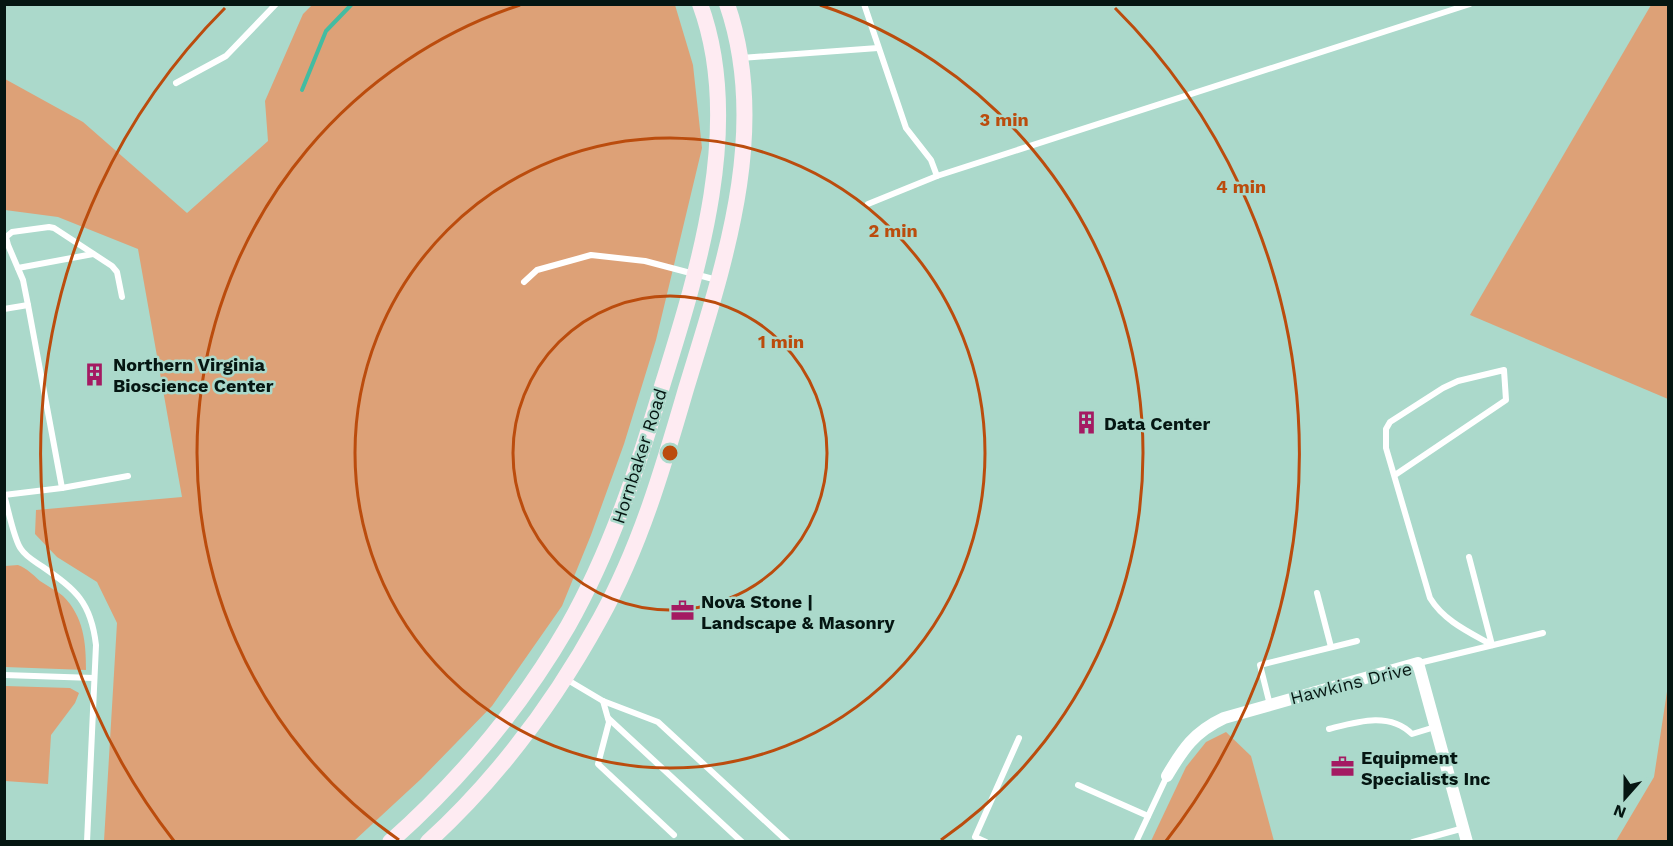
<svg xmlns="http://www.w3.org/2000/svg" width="1673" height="846" viewBox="0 0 1673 846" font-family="'Work Sans',sans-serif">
<rect width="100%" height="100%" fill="#abd9cb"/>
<g fill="#dda177">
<path d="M312 5H675L693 65 702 148 656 340 624 444 591 535 562 606 492 706 421 779 354 841H104L117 623 97 582 57 557 35 534 36 510 182 497 138 249 58 217 5 210V79L83 122 187 213 268 141 265 101 303 14Z"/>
<path d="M1651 5H1668V399L1470 315Z"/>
<path d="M18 565C28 569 32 574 40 581 47 586 56 590 63 596 84 617 86 643 86 670L5 667V566Z"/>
<path d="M1668 685V841H1616L1654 777Z"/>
<path d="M5 686 70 688 79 693 75 703 51 735 48 784 5 781Z"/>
<path d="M1226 732 1251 756 1274 841H1151L1186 767 1206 742Z"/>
</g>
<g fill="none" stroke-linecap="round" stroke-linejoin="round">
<path stroke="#43bca1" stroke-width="4" d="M302 90 326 31 352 4"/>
<g stroke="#fff" stroke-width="6">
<path d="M864 4 906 128 931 160 937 176 1470 4"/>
<path d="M741 58 878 48"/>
<path d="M176 83 226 56 276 4"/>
<path d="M868 204 937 176"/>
<path d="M18 268 93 254"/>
<path d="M524 282 537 270 591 255 645 261 717 280"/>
<path d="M28 305 23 280 8 245 6 237 12 232 49 227 54 228 112 266 117 272 122 297"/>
<path d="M4 309 28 305 62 488 4 495"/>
<path d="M1395 475 1506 400 1504 370 1458 381 1443 388 1390 422 1386 429V448L1430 598C1444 621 1469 632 1492 645L1469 557"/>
<path d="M62 488 128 476"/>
<path d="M4 495C8 508 14 540 21 549 26 557 36 562 43 567 76 590 91 602 96 645L87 842"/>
<path d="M1317 593 1331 647"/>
<path d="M1419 663 1543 633"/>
<path d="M4 675 94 678"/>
<path d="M566 679 603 701 658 722 788 842"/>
<path d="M603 701 609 722 598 764 674 835"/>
<path d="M1270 705 1260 665 1357 641"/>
<path d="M608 718 742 842"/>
<path d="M1329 729C1356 722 1389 711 1412 734L1435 727"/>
<path d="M1078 785 1148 816"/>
<path d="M986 842 975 837 1019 738"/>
<path d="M1136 842 1167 776"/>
<path d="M1413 842 1464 828"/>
</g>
<path stroke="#fff" stroke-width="12" d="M1167 776C1183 749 1194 732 1224 718L1418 663 1467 842"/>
<g stroke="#feebf2" stroke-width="16">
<path d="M390 842C460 780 521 707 568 626 611 550 638 467 663 383 699 268 744 123 700 4"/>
<path d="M428 842C498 778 555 701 600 619 640 547 663 468 686 389 723 267 771 132 727 4"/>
</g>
</g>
<g fill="none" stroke="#bb4c0d" stroke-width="3">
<circle cx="670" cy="453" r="157"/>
<circle cx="670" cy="453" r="315"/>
<path d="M399 840A472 472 0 0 1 520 5M820 5A472 472 0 0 1 941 840"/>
<path d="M174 841A630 630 0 0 1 225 8M1115 8A630 630 0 0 1 1166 841"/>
</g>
<defs>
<symbol id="building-bare" viewBox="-9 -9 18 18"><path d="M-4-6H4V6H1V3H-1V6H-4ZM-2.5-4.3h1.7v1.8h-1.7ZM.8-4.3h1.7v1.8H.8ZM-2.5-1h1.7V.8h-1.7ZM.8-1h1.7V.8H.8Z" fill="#a41a62" stroke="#abd9cb" stroke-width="2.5" paint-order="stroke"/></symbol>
<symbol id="office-bare" viewBox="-9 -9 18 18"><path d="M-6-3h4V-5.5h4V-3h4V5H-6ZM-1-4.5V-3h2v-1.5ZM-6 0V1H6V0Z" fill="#a41a62" stroke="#abd9cb" stroke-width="2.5" paint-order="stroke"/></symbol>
</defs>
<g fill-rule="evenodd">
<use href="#building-bare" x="78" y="358" width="33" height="33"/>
<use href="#building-bare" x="1070" y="406" width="33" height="33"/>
<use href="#office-bare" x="666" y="594" width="33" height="33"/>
<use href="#office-bare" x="1326" y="750" width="33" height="33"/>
</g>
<g text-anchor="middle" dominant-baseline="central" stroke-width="5" stroke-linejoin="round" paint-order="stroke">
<g font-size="18" font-weight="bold" fill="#051612" stroke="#abd9cb" text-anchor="start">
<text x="113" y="364">Northern Virginia<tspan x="113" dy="21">Bioscience Center</tspan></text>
<text x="1104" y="423">Data Center</text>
<text x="701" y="601">Nova Stone |<tspan x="701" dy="21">Landscape &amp; Masonry</tspan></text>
<text x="1361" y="757">Equipment<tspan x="1361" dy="21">Specialists Inc</tspan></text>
</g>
<g font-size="18" fill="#051612" stroke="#abd9cb">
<text transform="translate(639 456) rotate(-72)">Hornbaker Road</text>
<text transform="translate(1351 683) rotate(-14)">Hawkins Drive</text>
</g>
</g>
<circle cx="670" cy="453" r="9" fill="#bb4c0d" stroke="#abd9cb" stroke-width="3"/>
<g font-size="18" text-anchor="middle" font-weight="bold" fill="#bb4c0d" stroke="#abd9cb" stroke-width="5" stroke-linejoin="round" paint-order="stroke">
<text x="1004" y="126">3 min</text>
<text x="1241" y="193">4 min</text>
<text x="893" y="237">2 min</text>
<text x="781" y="348">1 min</text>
</g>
<rect width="1673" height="846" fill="none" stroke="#051612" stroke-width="12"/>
<g transform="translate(1625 798) rotate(201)" stroke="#abd9cb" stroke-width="4.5" paint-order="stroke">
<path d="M0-4.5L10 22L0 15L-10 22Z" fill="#051612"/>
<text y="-9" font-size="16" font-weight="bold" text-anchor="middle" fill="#051612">N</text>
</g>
</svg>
